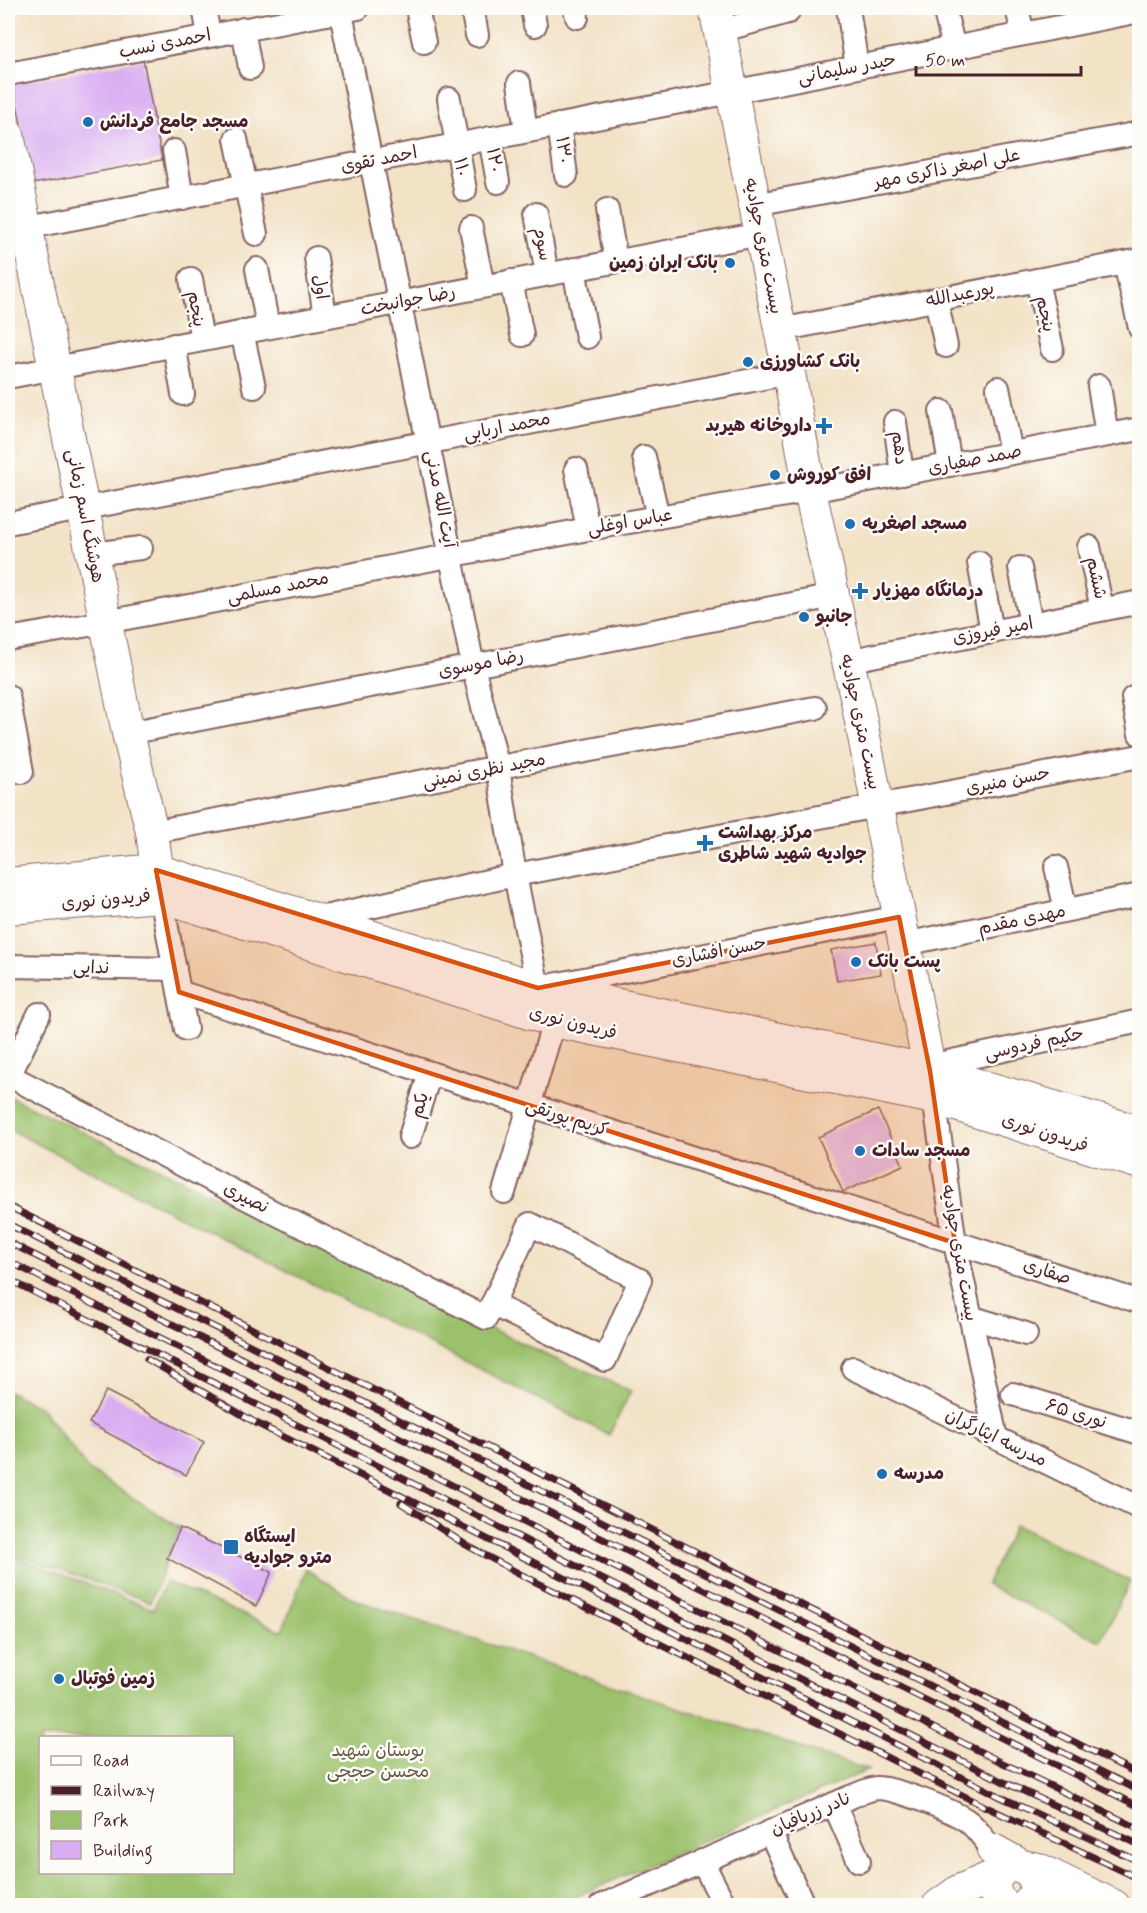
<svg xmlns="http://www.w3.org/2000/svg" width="1147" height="1913" viewBox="0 0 1147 1913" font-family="Mynerve,'Playpen Sans Arabic',sans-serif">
<rect width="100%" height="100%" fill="#fdfcf7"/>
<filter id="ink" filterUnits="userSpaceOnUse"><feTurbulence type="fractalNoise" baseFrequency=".0167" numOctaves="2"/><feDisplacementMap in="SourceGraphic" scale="12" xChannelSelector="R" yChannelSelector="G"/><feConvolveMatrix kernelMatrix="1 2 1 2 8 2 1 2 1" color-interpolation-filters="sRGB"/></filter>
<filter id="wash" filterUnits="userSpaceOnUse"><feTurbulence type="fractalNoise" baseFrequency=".008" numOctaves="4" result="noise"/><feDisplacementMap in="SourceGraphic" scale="24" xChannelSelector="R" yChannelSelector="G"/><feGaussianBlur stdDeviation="1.35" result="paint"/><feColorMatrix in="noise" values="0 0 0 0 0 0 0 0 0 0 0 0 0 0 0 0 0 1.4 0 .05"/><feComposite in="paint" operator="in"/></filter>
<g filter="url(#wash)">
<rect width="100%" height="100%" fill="#f2e2c6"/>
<g fill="#9bc16c" stroke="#72704c" stroke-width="1.5" fill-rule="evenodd">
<path d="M8 1096 548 1356 577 1368 578 1367 631 1391 609 1435 8 1129Z"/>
<path d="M8 1391 41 1408 89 1470 180 1528C169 1552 161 1577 150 1602L8 1551Z"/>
<path d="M1015 1525 1130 1581 1101 1641 986 1585Z"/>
<path d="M8 1554 153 1609 166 1582 282 1631 306 1569 355 1600 868 1770 557 1905H8ZM40 1738H232V1872H40Z"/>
</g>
<g id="blocks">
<g fill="#d9adf2">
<path d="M143 59 162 160 33 184 13 84Z"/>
<path d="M876 942 881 974 837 981 831 950Z"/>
<path d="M878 1110 903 1165 843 1192 818 1137Z"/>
<path d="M106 1391 204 1442 186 1475 89 1423Z"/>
<path d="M180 1528 272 1572 256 1606 167 1558Z"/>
</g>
</g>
</g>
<g filter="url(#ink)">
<use href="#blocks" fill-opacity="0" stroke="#856361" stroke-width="1.5"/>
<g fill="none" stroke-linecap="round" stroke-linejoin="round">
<defs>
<g id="street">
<path d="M204 8 209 35"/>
<path d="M340 8 473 666 498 768 515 875 538 988 899 917"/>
<path d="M417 8 424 42"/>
<path d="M472 8 477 35"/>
<path d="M532 8 535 25"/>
<path d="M575 8 577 17"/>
<path d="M848 8 857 67"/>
<path d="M944 8 954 48"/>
<path d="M1017 8 1023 34"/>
<path d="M243 29 250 68"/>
<path d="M720 31 788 12"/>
<path d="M8 74 358 8"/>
<path d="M519 83 526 131"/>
<path d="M449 99 465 190"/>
<path d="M559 125 566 175"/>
<path d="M490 138 498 182"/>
<path d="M236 139 256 234"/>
<path d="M174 151 182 198"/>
<path d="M755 205 1140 133"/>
<path d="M607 210 616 261"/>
<path d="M536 214 547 274"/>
<path d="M471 228 483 286"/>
<path d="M8 231 732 92 1140 11"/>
<path d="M316 258 325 316"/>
<path d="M1125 263 1140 328"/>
<path d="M257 269 268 327"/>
<path d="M574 269 587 337"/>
<path d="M191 279 202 340"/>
<path d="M1037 280 1052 349"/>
<path d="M511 281 522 335"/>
<path d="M936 299 946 346"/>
<path d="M780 330 1140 260"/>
<path d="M242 332 254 387"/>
<path d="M174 345 183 394"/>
<path d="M8 377 761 234"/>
<path d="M1099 386 1107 435"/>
<path d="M998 388 1011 453"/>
<path d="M941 411 950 465"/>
<path d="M895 422 902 474"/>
<path d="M644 457 658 517"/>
<path d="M576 469 588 529"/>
<path d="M8 523 789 373"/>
<path d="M1089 547 1102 609"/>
<path d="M92 554 141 548"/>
<path d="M979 563 992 631"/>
<path d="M1020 568 1031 624"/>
<path d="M8 639 106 622 588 529 810 491 1140 429"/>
<path d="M847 661 1140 602"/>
<path d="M8 696 22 772"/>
<path d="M1133 698 1140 734"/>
<path d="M128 733 834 596"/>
<path d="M152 832 815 708"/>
<path d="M1056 867 1066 910"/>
<path d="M161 896 186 1029"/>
<path d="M316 919 515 875 1140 756"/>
<path d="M905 944 1140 895"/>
<path d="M8 966 175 969"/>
<path d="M179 992 1140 1302"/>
<path d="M929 1066 1140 1021"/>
<path d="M8 1075 281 1216 486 1318 530 1224 640 1280 605 1360 492 1304"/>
<path d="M9 1076 39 1014"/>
<path d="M934 1098 955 1243 996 1438"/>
<path d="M410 1137 430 1073"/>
<path d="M504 1192 554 1021"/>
<path d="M970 1317 1026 1334"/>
<path d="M853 1368 1140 1508"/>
<path d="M1013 1394 1140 1433"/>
<path d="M834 1804 859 1861"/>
<path d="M770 1832 803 1904"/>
<path d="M702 1861 725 1906"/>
<path d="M601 1906 850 1797C859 1794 868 1789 877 1788 895 1788 949 1809 966 1820 978 1828 993 1851 1000 1864"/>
</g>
<g id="secondary">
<path d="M715 8 789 373 810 491 857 701 933 1088"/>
<path d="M8 135 128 733 152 832 160 890"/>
<path d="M8 884 156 870 538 988 930 1071 1140 1132"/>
<path d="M8 908 161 896 554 1021 934 1098 1140 1163"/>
<path d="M993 1850 1022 1866 1038 1869 1114 1906"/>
<path d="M938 1906 959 1891 997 1875"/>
<path d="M1006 1906C973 1883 1018 1843 1036 1882L1034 1896 1025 1906"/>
<path d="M1044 1906H1065"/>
</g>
</defs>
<use href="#street" stroke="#856361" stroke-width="26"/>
<use href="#secondary" stroke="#856361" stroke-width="34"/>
<use href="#street" stroke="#fff" stroke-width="22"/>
<use href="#secondary" stroke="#fff" stroke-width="32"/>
<defs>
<g id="rail">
<path d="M8 1206 1140 1775"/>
<path d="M8 1224 1140 1791"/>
<path d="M8 1242 1140 1807"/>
<path d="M8 1261 1003 1763 1140 1829"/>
<path d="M8 1279 1004 1782 1140 1845"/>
<path d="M147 1359 256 1423 1001 1797 1140 1862"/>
<path d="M401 1503 466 1545 524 1576 984 1806 1140 1879"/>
</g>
</defs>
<use href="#rail" stroke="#4a1f2b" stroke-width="7"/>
<use href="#rail" stroke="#fdfcf7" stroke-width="4.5" stroke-dasharray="14" stroke-linecap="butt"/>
</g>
</g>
<path fill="#d8530f" fill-opacity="0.2" stroke="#d8530f" stroke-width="4.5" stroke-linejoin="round" d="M156 870 538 988 899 917 930 1071 955 1243 179 992Z"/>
<g fill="#1f6fb2" stroke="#fdfcf7" stroke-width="2">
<circle cx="88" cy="122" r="6"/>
<circle cx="730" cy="263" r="6"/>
<circle cx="748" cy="362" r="6"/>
<path d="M821 417h6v6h6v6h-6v6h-6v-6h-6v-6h6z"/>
<circle cx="775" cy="475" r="6"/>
<circle cx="850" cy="524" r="6"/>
<path d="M857 582h6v6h6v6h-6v6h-6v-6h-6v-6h6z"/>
<circle cx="804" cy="617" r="6"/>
<path d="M702 834h6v6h6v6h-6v6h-6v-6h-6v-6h6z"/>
<circle cx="856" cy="962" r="6"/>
<circle cx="860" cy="1151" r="6"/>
<circle cx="882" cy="1474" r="6"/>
<rect x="223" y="1539" width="16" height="16" rx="3"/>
<circle cx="59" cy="1679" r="6"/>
</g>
<g text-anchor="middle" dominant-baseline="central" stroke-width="5" stroke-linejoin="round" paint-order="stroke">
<g font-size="18" fill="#4a1f2b" stroke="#fdfcf7">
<text transform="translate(165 44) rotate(-11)">احمدی نسب</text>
<text transform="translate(847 69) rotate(-11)">حیدر سلیمانی</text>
<text transform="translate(563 150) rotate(82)">۱۳۰</text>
<text transform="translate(379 160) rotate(-11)">احمد تقوی</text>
<text transform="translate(494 160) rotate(80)">۱۲۰</text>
<text transform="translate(461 167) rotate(78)">۱۱۰</text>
<text transform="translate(947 169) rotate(-11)">علی اصغر ذاکری مهر</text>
<text transform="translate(542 244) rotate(79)">سوم</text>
<text transform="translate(763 246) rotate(79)">بیست متری جوادیه</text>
<text transform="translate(320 287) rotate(81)">اول</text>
<text transform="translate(960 295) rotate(-11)">پورعبدالله</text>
<text transform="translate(408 301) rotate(-11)">رضا جوانبخت</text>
<text transform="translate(196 309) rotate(80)">پنجم</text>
<text transform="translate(1045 314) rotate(78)">پنجم</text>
<text transform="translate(507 427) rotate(-11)">محمد اربابی</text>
<text transform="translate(899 448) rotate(83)">دهم</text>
<text transform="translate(975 460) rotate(-11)">صمد صفیاری</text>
<text transform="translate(440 499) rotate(79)">آیت‌ الله مدنی</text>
<text transform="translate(85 516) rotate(79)">هوشنگ اسم زمانی</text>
<text transform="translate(630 522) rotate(-10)">عباس اوغلی</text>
<text transform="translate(1096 578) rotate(78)">ششم</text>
<text transform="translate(278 588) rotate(-11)">محمد مسلمی</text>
<text transform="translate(993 631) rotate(-11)">امیر فیروزی</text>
<text transform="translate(481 664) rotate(-11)">رضا موسوی</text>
<text transform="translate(860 722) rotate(78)">بیست متری جوادیه</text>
<text transform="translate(484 771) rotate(-11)">مجید نظری نمینی</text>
<text transform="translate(1008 781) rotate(-11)">حسن منیری</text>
<text transform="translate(106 900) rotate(-5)">فریدون نوری</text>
<text transform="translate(1022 920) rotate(-12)">مهدی مقدم</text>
<text transform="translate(719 952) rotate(-11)">حسن افشاری</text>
<text transform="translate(91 968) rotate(1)">ندایی</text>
<text transform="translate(573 1023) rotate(14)">فریدون نوری</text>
<text transform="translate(1034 1044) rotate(-12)">حکیم فردوسی</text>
<text transform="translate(420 1105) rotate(-72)">یکم</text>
<text transform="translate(567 1118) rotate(18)">کریم پورتقی</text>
<text transform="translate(1045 1133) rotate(18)">فریدون نوری</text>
<text transform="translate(246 1198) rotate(27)">نصیری</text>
<text transform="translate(959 1253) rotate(80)">بیست متری جوادیه</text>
<text transform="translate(1047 1272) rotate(18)">صفاری</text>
<text transform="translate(1076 1414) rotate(17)">نوری ۶۵</text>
<text transform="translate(996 1438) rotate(26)">مدرسه ایثارگران</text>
<text transform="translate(811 1814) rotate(-23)">نادر زربافیان</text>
</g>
<g font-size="18" font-weight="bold" fill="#4a1f2b" stroke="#fdfcf7" text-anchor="start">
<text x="100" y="122">مسجد جامع فردانش</text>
<text x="718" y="263" text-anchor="end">بانک ایران زمین</text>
<text x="760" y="362">بانک کشاورزی</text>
<text x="812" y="426" text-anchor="end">داروخانه هیربد</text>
<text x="787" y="475">افق کوروش</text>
<text x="862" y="524">مسجد اصغریه</text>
<text x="874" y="591">درمانگاه مهزیار</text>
<text x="816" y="617">جانبو</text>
<text x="718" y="833">مرکز بهداشت<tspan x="718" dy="21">جوادیه شهید شاطری</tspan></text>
<text x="868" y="962">پست بانک</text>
<text x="872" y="1151">مسجد سادات</text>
<text x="894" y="1474">مدرسه</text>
<text x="244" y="1537">ایستگاه<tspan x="244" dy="21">مترو جوادیه</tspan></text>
<text x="71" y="1679">زمین فوتبال</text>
</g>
<g font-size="18" fill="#665842" stroke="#fdfcf7">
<text x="378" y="1751">بوستان شهید<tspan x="378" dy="21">محسن حججی</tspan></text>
</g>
</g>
<rect width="1147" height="1913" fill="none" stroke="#fdfcf7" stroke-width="30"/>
<rect x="39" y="1736" width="195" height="138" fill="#fdfcf7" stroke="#b5a4a5" stroke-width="1.5"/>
<rect x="51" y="1756" width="30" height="9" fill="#ffffff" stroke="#b5a4a5" stroke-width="1.5"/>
<text x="93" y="1766" font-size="18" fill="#4a1f2b">Road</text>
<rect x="51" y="1786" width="30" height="9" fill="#4a1f2b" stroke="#b5a4a5" stroke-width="1.5"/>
<text x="93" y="1796" font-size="18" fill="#4a1f2b">Railway</text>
<rect x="51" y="1811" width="30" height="18" fill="#9bc16c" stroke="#b5a4a5" stroke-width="1.5"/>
<text x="93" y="1826" font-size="18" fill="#4a1f2b">Park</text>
<rect x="51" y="1841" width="30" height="18" fill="#d9adf2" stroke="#b5a4a5" stroke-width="1.5"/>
<text x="93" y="1856" font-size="18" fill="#4a1f2b">Building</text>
<path d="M916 66v9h165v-9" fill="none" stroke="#4a1f2b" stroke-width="3"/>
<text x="925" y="66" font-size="18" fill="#4a1f2b" stroke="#fdfcf7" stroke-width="4.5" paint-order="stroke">50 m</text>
</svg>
